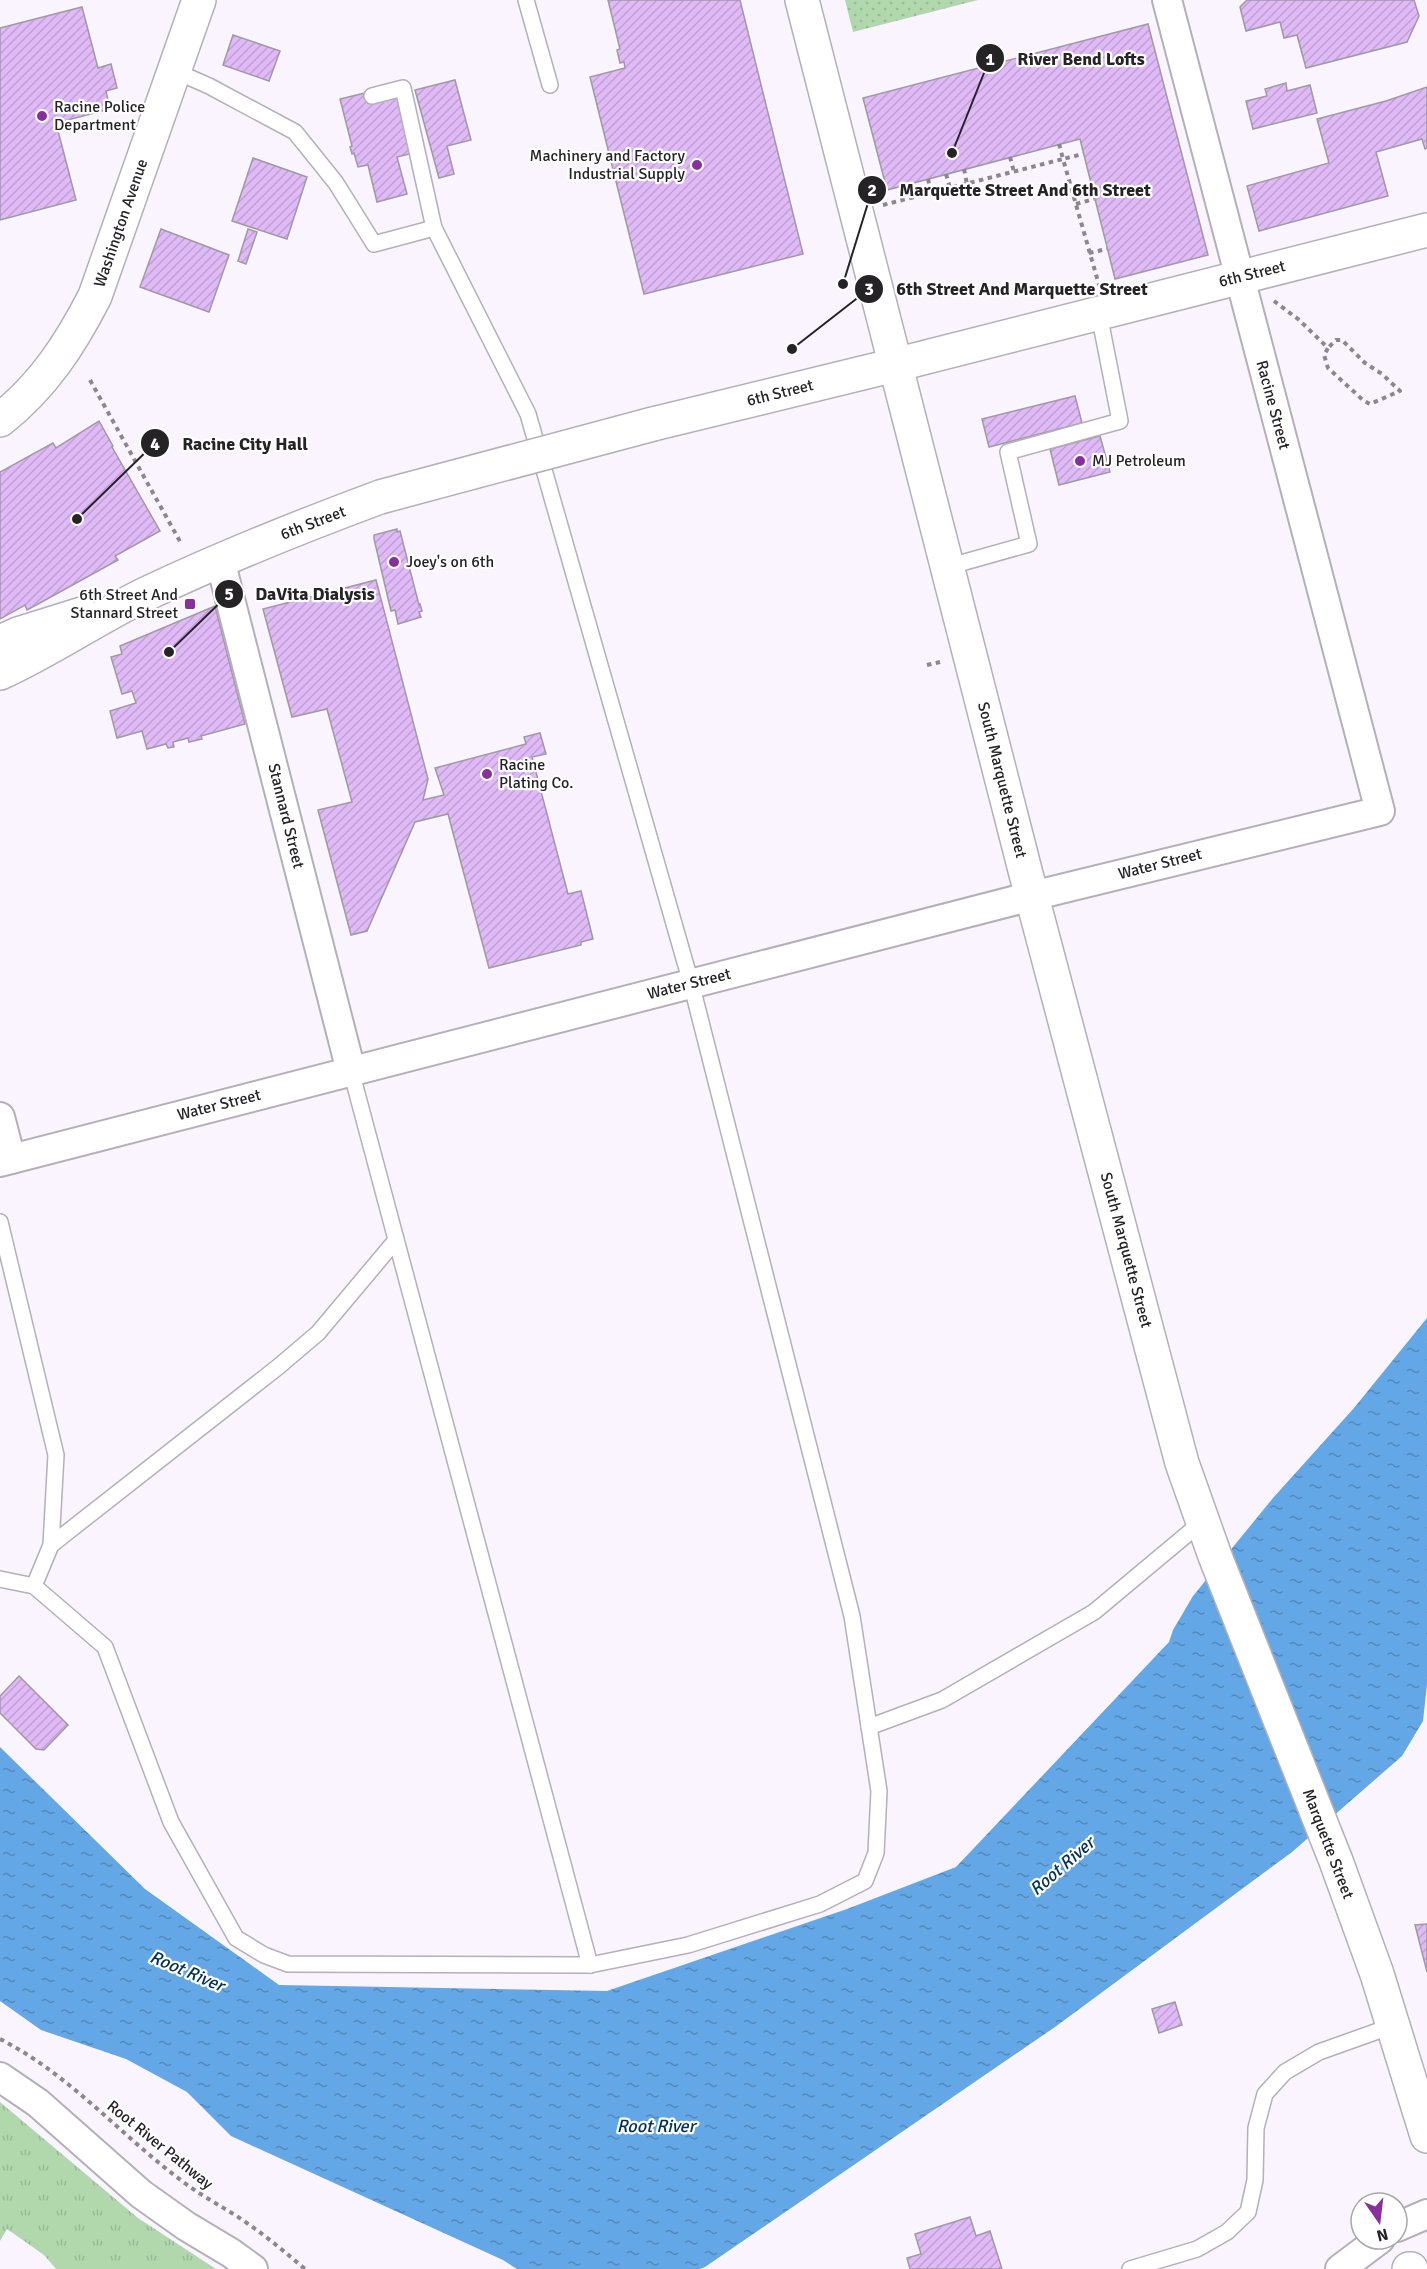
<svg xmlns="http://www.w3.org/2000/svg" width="1427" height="2269" viewBox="0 0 1427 2269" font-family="Signika,sans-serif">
<defs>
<pattern id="grass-tufts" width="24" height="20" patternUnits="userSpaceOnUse" patternTransform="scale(1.5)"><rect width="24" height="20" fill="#b1d8ad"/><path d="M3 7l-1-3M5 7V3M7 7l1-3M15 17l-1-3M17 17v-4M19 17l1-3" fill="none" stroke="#98b995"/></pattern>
<pattern id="park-dots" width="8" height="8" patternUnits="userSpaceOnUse" patternTransform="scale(1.5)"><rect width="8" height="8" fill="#b1d8ad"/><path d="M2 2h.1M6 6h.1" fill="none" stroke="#98b995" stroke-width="1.8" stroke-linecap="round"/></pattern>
<pattern id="water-ripples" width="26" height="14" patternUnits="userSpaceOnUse" patternTransform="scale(1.5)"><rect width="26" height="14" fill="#64a7e6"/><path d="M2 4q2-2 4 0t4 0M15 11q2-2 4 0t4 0" fill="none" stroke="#5288ba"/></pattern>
<pattern id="building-hatch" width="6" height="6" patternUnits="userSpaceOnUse" patternTransform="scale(1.5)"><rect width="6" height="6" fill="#e0baf6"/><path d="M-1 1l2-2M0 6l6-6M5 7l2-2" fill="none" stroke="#c0a0d3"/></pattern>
</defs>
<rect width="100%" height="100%" fill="#faf4fe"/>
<path fill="url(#grass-tufts)" d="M0 2102 138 2218 216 2269H56L44 2255 7 2229 0 2241Z"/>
<path fill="url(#park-dots)" d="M845 0H978L853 32Z"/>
<path fill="url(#water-ripples)" d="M1427 1318V1684L1423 1721 1402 1756 1292 1852 1055 2027 705 2267 700 2269H517L503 2260 231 2136 187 2092 126 2059 41 2030 0 2001V1747L145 1889 279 1985 607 1991 847 1909 956 1867 1169 1642 1173 1630 1193 1596 1273 1498 1354 1408Z"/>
<g fill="url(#building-hatch)" stroke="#9f99a3" stroke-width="1.5">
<path d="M608 0H740L803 254 644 294 590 77 625 68 624 62 620 63 617 50 620 49Z"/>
<path d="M1247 0H1414L1419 16 1407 42 1306 68 1297 35 1284 38 1280 22 1246 31 1240 7Z"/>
<path d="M82 7 98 68 111 64 117 88 106 91 110 109 56 123 76 200 0 220V28Z"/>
<path d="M1148 24 1208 255 1115 279 1080 139 887 190 863 98Z"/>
<path d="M233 35 280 51 269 81 223 65Z"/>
<path d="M455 80 471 140 447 146 454 174 439 178 415 90Z"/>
<path d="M1286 83 1287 91 1310 85 1317 113 1253 129 1246 101 1267 96 1265 89Z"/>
<path d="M1427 87V148L1425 149 1422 139 1376 152 1388 196 1259 231 1247 186 1329 163 1317 119 1386 101Z"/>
<path d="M365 93 368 103 398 96 413 153 397 157 407 194 377 202 368 165 358 167 354 153 352 154 350 147 352 146 340 99Z"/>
<path d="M253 158 307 177 287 239 232 221Z"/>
<path d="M161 229 229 255 209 312 140 287Z"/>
<path d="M248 229 257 232 246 264 238 261Z"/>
<path d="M1075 396 1082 423 989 447 982 419Z"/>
<path d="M99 421 113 446 112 447 160 531 115 556 118 560 38 604 27 610 25 605 0 619V472L53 443 56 448Z"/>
<path d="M1100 436 1110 472 1059 485 1050 449Z"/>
<path d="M397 529V532L400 531 419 605 420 604 422 611 419 612 421 617 398 624 395 610 391 611 374 539V535Z"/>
<path d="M376 580 428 779 423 800 444 795 435 768 526 744 524 737 540 733 546 754 532 757 568 894 581 891 593 939 581 942V945L489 968 448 814 415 822 367 931 351 935 318 810 352 802 327 709 292 717 263 609Z"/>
<path d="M215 606 245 724 201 736 202 739 189 742 188 738 173 742 174 747 168 748 166 744 147 749 142 731 117 738 110 711 136 703 132 691 122 694 111 657 122 654 120 646Z"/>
<path d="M19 1676 68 1725 44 1750 36 1749 0 1713V1696Z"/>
<path d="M1427 1924V1972L1415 1925Z"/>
<path d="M1175 2002 1182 2025 1159 2033 1152 2009Z"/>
<path d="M970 2217 976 2236 990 2231 1002 2269H910L907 2258 921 2254 915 2234Z"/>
</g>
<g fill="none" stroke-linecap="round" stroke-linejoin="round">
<defs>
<g id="service">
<path d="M526 0 550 85"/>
<path d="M175 71 209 86 295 132 336 183 374 244 434 228"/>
<path d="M947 567 1029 544 1008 452 1120 421 1099 314"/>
<path d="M351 1071 590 1965"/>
<path d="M0 1222 56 1455 51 1545 34 1586"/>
<path d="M51 1545 278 1367 318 1333 396 1240"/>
<path d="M0 1579 34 1586 105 1647 171 1822 236 1938 264 1955 288 1964 590 1965 688 1945 820 1904 865 1881 876 1853 879 1791 852 1616 691 983 528 414 434 228 403 88 372 96"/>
<path d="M869 1727 942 1700 1094 1612 1203 1521"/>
<path d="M1130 2269 1197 2249 1227 2232 1248 2212 1255 2180 1256 2128 1265 2094 1285 2072 1319 2052 1392 2026"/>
</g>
<g id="minor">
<path d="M220 560 351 1071"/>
<path d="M0 1117 11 1159"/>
<path d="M0 1162 1032 896 1380 811 1167 0"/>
<path d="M0 2077 38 2103 141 2194 186 2226 231 2253 253 2269"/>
<path d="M1397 2227 1427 2214"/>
<path d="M1340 2269 1380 2239"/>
</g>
<g id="tertiary">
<path d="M802 0 1026 874 1182 1463 1215 1556 1336 1861 1377 1974 1427 2136"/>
<path d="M653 424 895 365 1427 230"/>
<path d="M0 642 18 634 82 614"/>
<path d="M0 673C51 650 98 617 148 593 224 557 302 526 380 497"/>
<path d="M1409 2269H1411"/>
</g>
<path id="primary" d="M0 420C43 386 70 345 95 296L199 0"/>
</defs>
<use href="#service" stroke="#b5afb9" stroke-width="18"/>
<use href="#minor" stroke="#b5afb9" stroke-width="32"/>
<use href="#tertiary" stroke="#b5afb9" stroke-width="36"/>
<use href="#primary" stroke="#b5afb9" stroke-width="36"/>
<g stroke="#8c878e" stroke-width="4" stroke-dasharray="4.5 4.5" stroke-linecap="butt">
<path d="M1059 144 1063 159 1083 154"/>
<path d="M1010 157 1014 172"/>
<path d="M964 169 967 184"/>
<path d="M946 174 950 188"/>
<path d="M928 179 931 193"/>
<path d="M1076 204 1094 199"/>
<path d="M883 205 1063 159 1099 285"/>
<path d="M1089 253 1107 249"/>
<path d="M1274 301 1298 319 1328 348 1324 355 1328 368 1364 401 1370 404 1400 391 1382 374 1365 363 1342 340H1336L1328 348"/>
<path d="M90 380 182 545"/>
<path d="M927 665 940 662"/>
<path d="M0 2039C71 2075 123 2138 186 2184 205 2198 225 2208 244 2221 266 2236 285 2252 305 2269"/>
</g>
<use href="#service" stroke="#fff" stroke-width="15"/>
<use href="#minor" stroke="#fff" stroke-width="28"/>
<use href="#tertiary" stroke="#fff" stroke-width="33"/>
<use href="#primary" stroke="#fff" stroke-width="33"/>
<defs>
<path id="tertiary-bridge" d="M380 497 653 424"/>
</defs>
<use href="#tertiary-bridge" stroke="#b5afb9" stroke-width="36" stroke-linecap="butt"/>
<use href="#tertiary-bridge" stroke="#fff" stroke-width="33"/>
</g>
<g fill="#87309d" stroke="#fff" stroke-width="2">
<circle cx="42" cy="116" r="6"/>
<circle cx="697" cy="165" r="6"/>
<circle cx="1080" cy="461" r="6"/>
<circle cx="394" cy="562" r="6"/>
<rect x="184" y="598" width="12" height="12" rx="3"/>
<circle cx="487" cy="774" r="6"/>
</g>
<g text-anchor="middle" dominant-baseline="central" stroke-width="4.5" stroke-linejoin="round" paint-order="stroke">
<g font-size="16" fill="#262327" stroke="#fff" text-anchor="start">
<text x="54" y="107">Racine Police<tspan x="54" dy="18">Department</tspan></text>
<text x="685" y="156" text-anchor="end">Machinery and Factory<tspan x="685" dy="18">Industrial Supply</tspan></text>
<text x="1092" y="461">MJ Petroleum</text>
<text x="406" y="562">Joey's on 6th</text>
<text x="178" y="595" text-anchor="end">6th Street And<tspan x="178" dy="18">Stannard Street</tspan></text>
<text x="499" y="765">Racine<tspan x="499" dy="18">Plating Co.</tspan></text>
</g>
<g font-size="16" fill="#262327" stroke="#fff">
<text transform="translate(121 223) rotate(-71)">Washington Avenue</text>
<text transform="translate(1252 274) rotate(-14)">6th Street</text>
<text transform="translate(780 393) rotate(-14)">6th Street</text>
<text transform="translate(1273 405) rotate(75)">Racine Street</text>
<text transform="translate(313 523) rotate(-21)">6th Street</text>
<text transform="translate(1002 780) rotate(76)">South Marquette Street</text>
<text transform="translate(286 816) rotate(76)">Stannard Street</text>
<text transform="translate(1160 864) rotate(-14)">Water Street</text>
<text transform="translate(689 984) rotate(-14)">Water Street</text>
<text transform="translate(219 1105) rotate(-14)">Water Street</text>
<text transform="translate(1126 1250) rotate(75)">South Marquette Street</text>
<text transform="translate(1328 1844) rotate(69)">Marquette Street</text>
<text transform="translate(160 2145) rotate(39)">Root River Pathway</text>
</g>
<g font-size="18" font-style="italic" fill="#003159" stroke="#fff">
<text transform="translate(1062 1866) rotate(-41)">Root River</text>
<text transform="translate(187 1971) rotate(23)">Root River</text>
<text x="656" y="2126">Root River</text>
</g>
</g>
<path fill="none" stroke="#262327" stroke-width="2" d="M952 153L990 58M843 284L872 190M792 349L869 289M77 519L155 443M169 652L229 594"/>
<g fill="#262327" stroke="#fff" stroke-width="2">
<circle cx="952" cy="153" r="6"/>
<circle cx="843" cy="284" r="6"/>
<circle cx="792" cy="349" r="6"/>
<circle cx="77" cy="519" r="6"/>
<circle cx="169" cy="652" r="6"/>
<circle cx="990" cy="58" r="15"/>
<circle cx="872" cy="190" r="15"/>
<circle cx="869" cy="289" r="15"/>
<circle cx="155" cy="443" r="15"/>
<circle cx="229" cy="594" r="15"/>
</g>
<g font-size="18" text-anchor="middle" font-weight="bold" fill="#fff">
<text x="990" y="65">1</text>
<text x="872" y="196">2</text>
<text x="869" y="295">3</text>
<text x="155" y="450">4</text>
<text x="229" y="600">5</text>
</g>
<g font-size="18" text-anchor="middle" font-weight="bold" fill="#262327" stroke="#fff" stroke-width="4.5" stroke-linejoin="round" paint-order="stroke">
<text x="1081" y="65">River Bend Lofts</text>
<text x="1025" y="196">Marquette Street And 6th Street</text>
<text x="1022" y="295">6th Street And Marquette Street</text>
<text x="245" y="450">Racine City Hall</text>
<text x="315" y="600">DaVita Dialysis</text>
</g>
<g transform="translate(1379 2221) rotate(166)"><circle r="28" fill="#ffffff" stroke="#a8a7a9" stroke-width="1.5"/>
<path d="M0-4.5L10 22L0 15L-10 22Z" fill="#87309d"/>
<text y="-9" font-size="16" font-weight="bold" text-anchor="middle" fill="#262327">N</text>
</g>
</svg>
